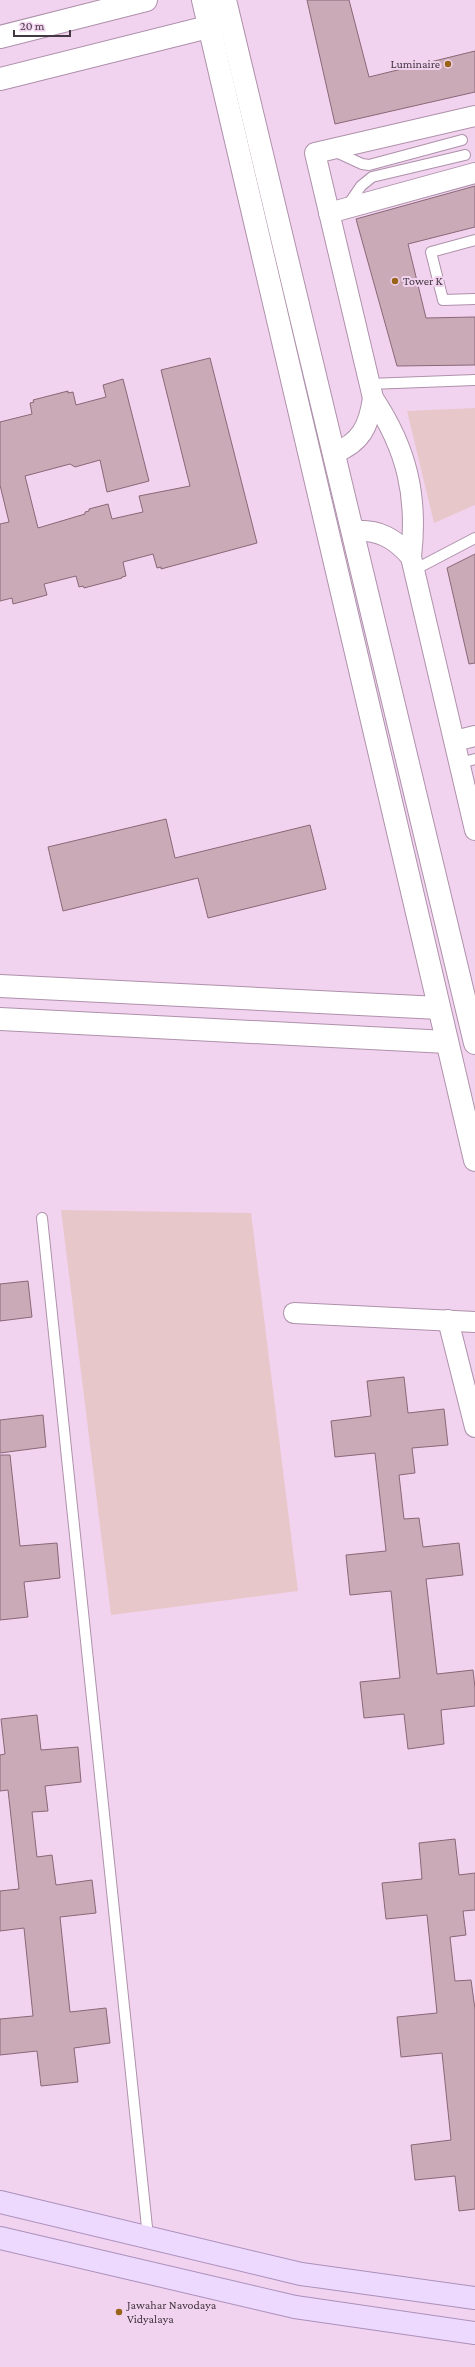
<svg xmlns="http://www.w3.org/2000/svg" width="475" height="2367" viewBox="0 0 475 2367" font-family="'Crimson Pro',serif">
<rect width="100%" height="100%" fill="#f2d3ef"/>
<g fill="#e8c7cb">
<path d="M475 408V505L434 523 407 411Z"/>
<path d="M61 1210 251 1213 298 1591 111 1615Z"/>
</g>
<g fill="#cbaab8" stroke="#896776">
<path d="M307 0H349L369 77 475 51V92L335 124Z"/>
<path d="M475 186V227L408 244 426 318 475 317V365L397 366 356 219Z"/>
<path d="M210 358 257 543 161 569V567L157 568 153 554 123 562 126 576 122 577V578L84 588 83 586 79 587 76 576 44 584 47 595 13 604 12 598 0 601V524L9 522 0 485V422L32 414 30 403 34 402 33 400 68 391V393L73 392 76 405 106 397 103 385 123 379 149 481 107 492 100 460 75 467 70 464 25 476 38 528 85 514V512L89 511V509L108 504 112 519 143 512 139 496 190 486 161 370Z"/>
<path d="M475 554V663L469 664 447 568Z"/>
<path d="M166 819 175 858 310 825 326 889 208 918 198 878 63 911 48 847Z"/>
<path d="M28 1281 32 1317 0 1321V1284Z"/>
<path d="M404 1377 408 1413 444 1409 448 1445 412 1448 415 1473 399 1475 404 1519 419 1518 423 1547 459 1543 463 1575 426 1579 437 1674 473 1670 475 1688V1706L441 1710 444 1744 408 1749 404 1714 364 1718 360 1682 400 1678 391 1591 350 1595 346 1555 386 1551 375 1453 335 1457 331 1421 371 1416 367 1381Z"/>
<path d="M43 1415 46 1447 0 1453V1420Z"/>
<path d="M0 1455H10L20 1546 57 1543 60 1578 24 1582 28 1617 0 1620Z"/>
<path d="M37 1715 41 1750 78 1747 81 1782 45 1786 48 1811 32 1812 37 1857 52 1855 56 1885 92 1880 96 1913 60 1917 70 2012 106 2008 110 2043 74 2048 78 2082 41 2086 37 2051 0 2055V2019L33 2016 24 1928 0 1931V1891L19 1889 8 1790 0 1791V1755L5 1754 1 1719Z"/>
<path d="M455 1839 459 1875 475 1873V1910L463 1911 466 1935 450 1937 455 1981 471 1980 475 2009V2209L459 2211 455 2176 415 2180 411 2145 451 2140 442 2053 401 2057 397 2017 437 2013 427 1915 386 1919 382 1883 422 1879 419 1843Z"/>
</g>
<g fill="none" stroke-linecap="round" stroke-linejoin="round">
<defs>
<g id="service">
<path d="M334 151 362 164 369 165 462 140"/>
<path d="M348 205 361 186 372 177 465 155"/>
<path d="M475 240 431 252 443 300 475 299"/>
<path d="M369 384 475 380"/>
<path d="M414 570 475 538"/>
<path d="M460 763 475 759"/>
<path d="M42 1218 148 2237"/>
</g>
<g id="minor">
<path d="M475 116 315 153 373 398C407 449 418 496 411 557L475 830"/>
<path d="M329 213 475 173"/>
<path d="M334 453C361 443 369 426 373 398"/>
<path d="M353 531C378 529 395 538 411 557"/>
<path d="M455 741 475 736"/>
<path d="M294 1313 475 1322"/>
<path d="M448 1320 475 1427"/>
</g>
<g id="tertiary">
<path d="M203 0 475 1160"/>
<path d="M225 0 475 1043"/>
<path d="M0 37 146 0"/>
<path d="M0 79 224 23"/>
<path d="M0 986 439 1008"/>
<path d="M0 1019 447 1042"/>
</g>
<g id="primary">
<path d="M0 2202 301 2274 475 2298"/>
<path d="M0 2238 295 2307 475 2333"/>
</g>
</defs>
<use href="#service" stroke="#ae91ab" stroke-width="12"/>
<use href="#minor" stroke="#ae91ab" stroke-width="22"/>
<use href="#tertiary" stroke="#ae91ab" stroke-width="24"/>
<use href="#primary" stroke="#aa90bc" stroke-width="24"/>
<use href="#service" stroke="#fff" stroke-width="10"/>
<use href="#minor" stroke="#fff" stroke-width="20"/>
<use href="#tertiary" stroke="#fff" stroke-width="22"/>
<use href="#primary" stroke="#eed9fe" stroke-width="22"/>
</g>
<g fill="#976418" stroke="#f2d3ef" stroke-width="1.5">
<circle cx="448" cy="64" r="4"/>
<circle cx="395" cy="281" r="4"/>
<circle cx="119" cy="2312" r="4"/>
</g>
<g text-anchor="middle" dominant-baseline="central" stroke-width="4" stroke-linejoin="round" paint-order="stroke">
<g font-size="12" fill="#433742" stroke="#f2d3ef" text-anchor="start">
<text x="440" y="64" text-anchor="end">Luminaire</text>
<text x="403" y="281">Tower K</text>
<text x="127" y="2305">Jawahar Navodaya<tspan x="127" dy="14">Vidyalaya</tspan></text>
</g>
</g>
<path d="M14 30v6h56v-6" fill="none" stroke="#433742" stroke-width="2"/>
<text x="20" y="30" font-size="12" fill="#433742" stroke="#f2d3ef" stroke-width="3" paint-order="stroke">20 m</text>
</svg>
